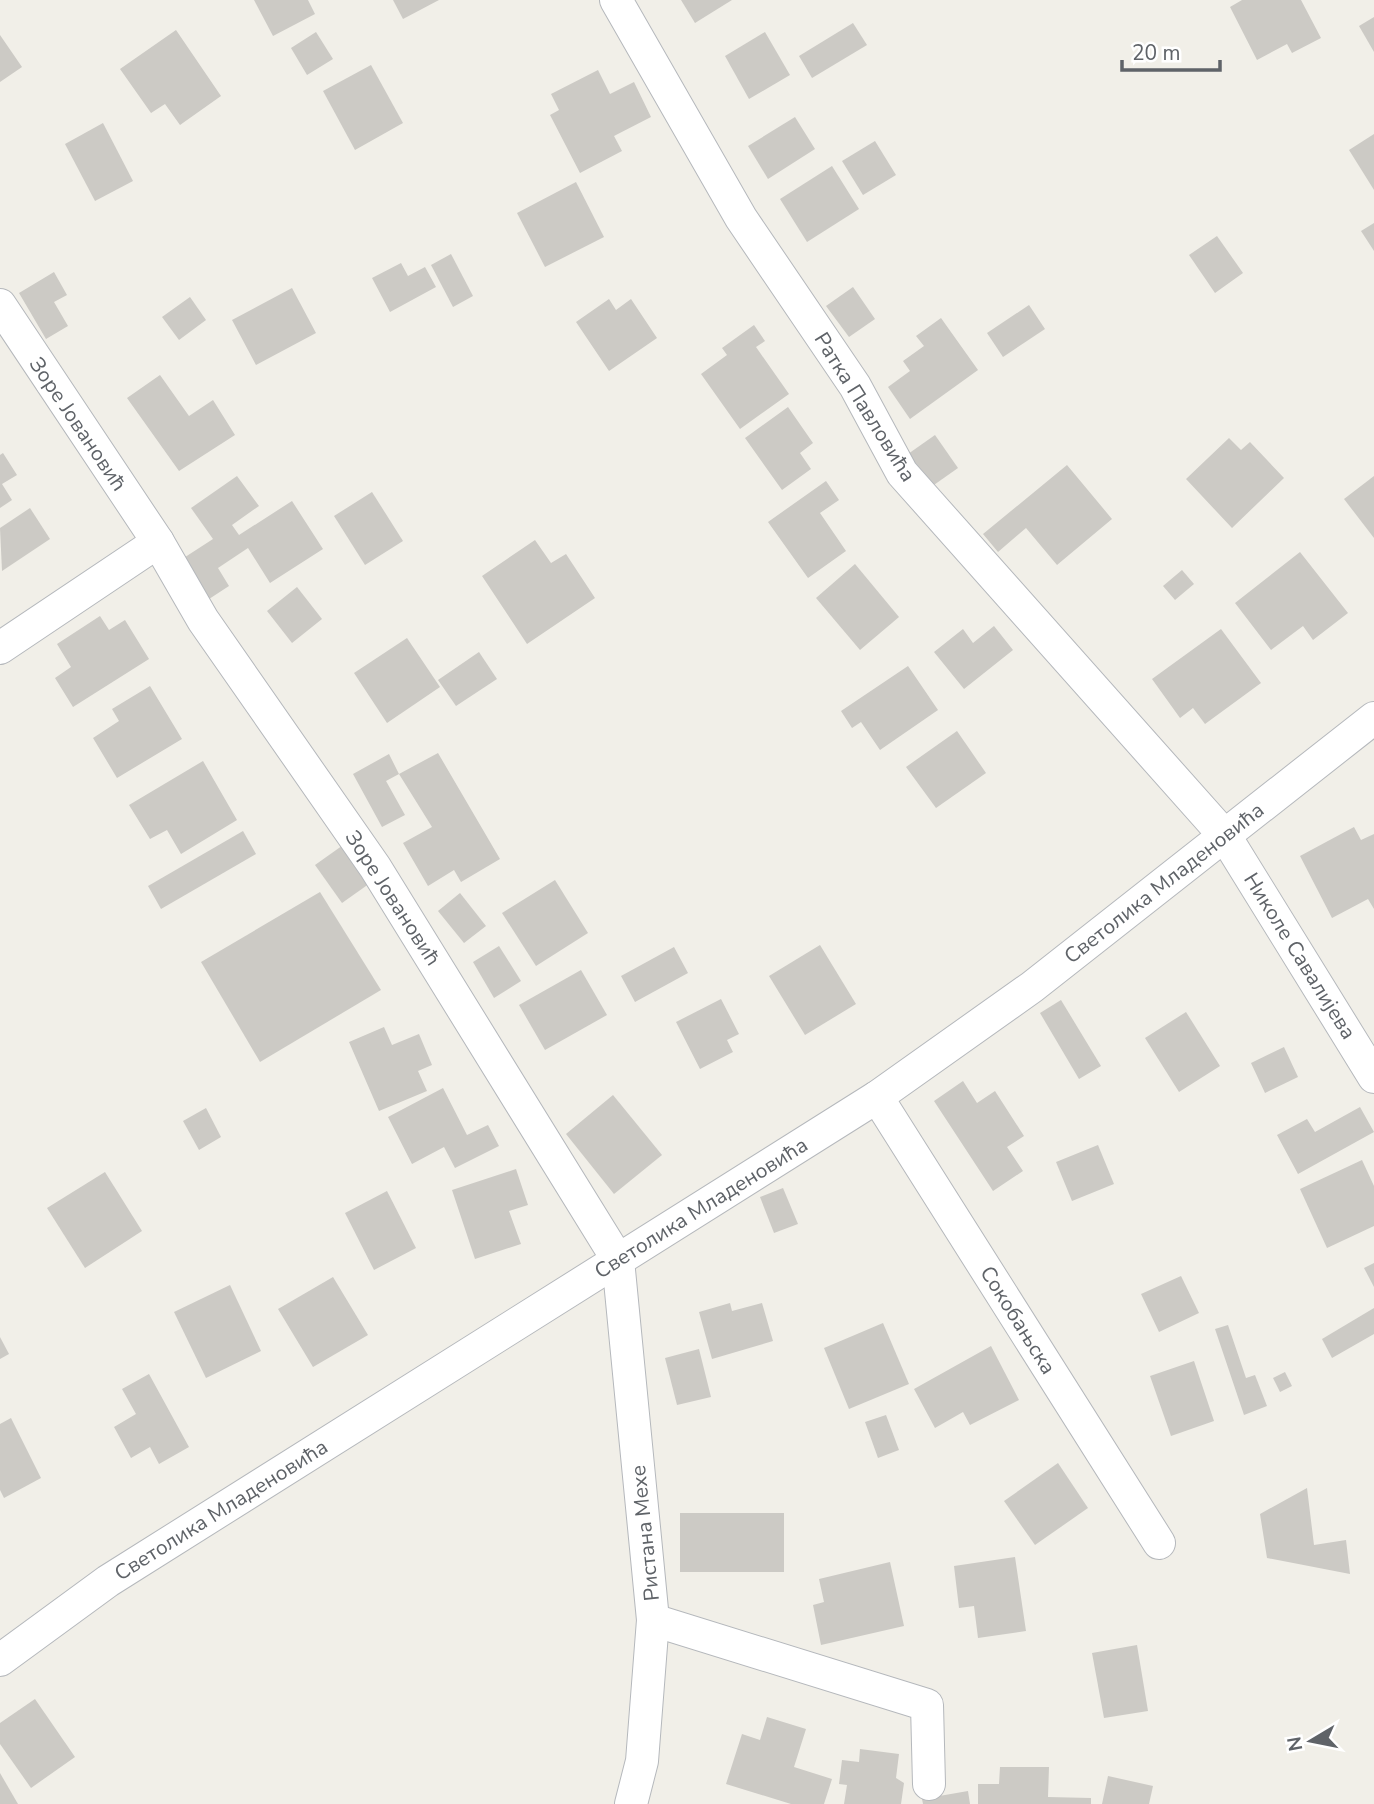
<svg xmlns="http://www.w3.org/2000/svg" width="1374" height="1804" viewBox="0 0 1374 1804" font-family="'Nunito Sans',sans-serif">
<rect width="100%" height="100%" fill="#f1efe8"/>
<g fill="#cccac5">
<path d="M254 0H308L315 14 273 36Z"/>
<path d="M393 0H439L403 19Z"/>
<path d="M681 0H732L695 23Z"/>
<path d="M1242 0H1301L1321 38 1292 53 1287 44 1257 60 1230 7Z"/>
<path d="M1374 17V52L1359 26Z"/>
<path d="M853 23 867 45 812 78 799 56Z"/>
<path d="M176 30 221 96 180 125 165 104 151 113 120 69Z"/>
<path d="M316 32 333 59 307 75 291 48Z"/>
<path d="M765 32 790 75 749 99 725 56Z"/>
<path d="M0 35 22 67 0 82Z"/>
<path d="M371 65 403 123 355 150 323 91Z"/>
<path d="M598 70 610 94 634 82 651 117 614 136 622 151 580 173 550 115 559 110 551 94Z"/>
<path d="M795 117 815 149 768 179 748 146Z"/>
<path d="M103 123 133 181 95 201 65 144Z"/>
<path d="M1374 134V190L1349 150Z"/>
<path d="M875 141 896 175 863 195 842 161Z"/>
<path d="M832 166 859 209 807 242 780 199Z"/>
<path d="M576 182 604 237 545 267 517 213Z"/>
<path d="M1374 223V251L1361 231Z"/>
<path d="M1217 236 1243 273 1215 293 1189 255Z"/>
<path d="M451 254 473 296 453 307 431 265Z"/>
<path d="M401 263 408 276 425 267 436 287 390 312 372 278Z"/>
<path d="M54 272 67 295 54 302 68 326 46 339 19 293Z"/>
<path d="M853 287 875 319 849 337 826 306Z"/>
<path d="M292 288 316 333 256 365 232 320Z"/>
<path d="M190 297 206 320 179 340 162 317Z"/>
<path d="M609 299 616 310 631 299 657 338 609 371 576 322Z"/>
<path d="M1029 305 1045 329 1003 357 987 333Z"/>
<path d="M941 318 978 370 910 419 888 387 910 371 903 361 924 346 916 336Z"/>
<path d="M754 325 765 341 756 347 789 394 740 429 701 374 727 355 722 348Z"/>
<path d="M160 375 189 416 213 400 235 435 179 471 127 398Z"/>
<path d="M788 407 813 443 800 453 811 469 782 490 745 438Z"/>
<path d="M935 435 958 468 931 487 908 454Z"/>
<path d="M1229 438 1241 450 1250 442 1284 478 1232 528 1186 479Z"/>
<path d="M3 453 17 475 2 484 12 500 0 508V455Z"/>
<path d="M1067 465 1112 519 1057 565 1026 528 998 552 983 534Z"/>
<path d="M237 476 259 506 232 525 239 535 292 501 323 549 270 583 248 548 218 568 229 586 206 601 179 561 213 539 191 508Z"/>
<path d="M1374 476V538L1344 499Z"/>
<path d="M826 481 839 500 820 513 846 551 808 578 768 522Z"/>
<path d="M372 492 403 541 365 565 334 516Z"/>
<path d="M30 508 50 539 2 571 0 528Z"/>
<path d="M535 540 551 563 566 554 595 598 527 644 482 576Z"/>
<path d="M1300 552 1348 613 1313 640 1303 626 1271 650 1235 603Z"/>
<path d="M855 564 899 617 860 650 816 598Z"/>
<path d="M1182 570 1194 584 1175 600 1163 586Z"/>
<path d="M297 587 322 619 292 643 267 611Z"/>
<path d="M100 616 109 630 125 620 149 659 73 707 55 678 71 667 57 644Z"/>
<path d="M994 626 1013 650 964 689 934 652 963 629 973 643Z"/>
<path d="M1221 629 1261 683 1205 724 1193 708 1180 718 1152 679Z"/>
<path d="M407 638 440 687 387 723 354 673Z"/>
<path d="M479 652 497 679 456 706 438 680Z"/>
<path d="M908 666 938 710 880 750 861 722 852 728 841 711Z"/>
<path d="M150 686 182 739 117 778 93 738 119 721 112 709Z"/>
<path d="M957 731 986 773 936 808 906 767Z"/>
<path d="M438 753 500 859 461 882 454 870 428 886 403 843 432 827 399 774Z"/>
<path d="M389 754 399 774 386 781 405 815 382 827 353 774Z"/>
<path d="M203 761 237 820 181 854 167 830 150 839 129 805Z"/>
<path d="M1354 827 1361 840 1374 834V909L1368 899 1332 918 1300 856Z"/>
<path d="M243 831 256 854 161 909 148 886Z"/>
<path d="M346 843 373 881 342 903 315 865Z"/>
<path d="M555 880 588 933 536 966 502 913Z"/>
<path d="M320 892 381 990 260 1062 201 962Z"/>
<path d="M460 893 486 926 464 943 438 911Z"/>
<path d="M820 945 856 1004 805 1035 769 976Z"/>
<path d="M499 946 521 981 494 998 473 962Z"/>
<path d="M674 947 688 973 635 1002 621 976Z"/>
<path d="M581 970 607 1015 545 1050 519 1005Z"/>
<path d="M721 999 739 1034 727 1040 733 1052 700 1069 676 1022Z"/>
<path d="M1061 1000 1101 1066 1079 1079 1040 1013Z"/>
<path d="M1186 1012 1220 1066 1179 1092 1145 1038Z"/>
<path d="M384 1027 392 1045 419 1034 432 1065 418 1071 427 1091 379 1111 349 1042Z"/>
<path d="M1284 1047 1298 1077 1265 1093 1251 1063Z"/>
<path d="M963 1081 977 1103 995 1091 1024 1136 1007 1147 1023 1171 993 1191 934 1101Z"/>
<path d="M443 1088 467 1135 488 1125 499 1146 455 1168 444 1147 412 1164 388 1117Z"/>
<path d="M613 1095 662 1155 614 1194 566 1134Z"/>
<path d="M1360 1107 1374 1132 1298 1174 1277 1135 1307 1119 1315 1132Z"/>
<path d="M206 1108 221 1137 199 1150 183 1121Z"/>
<path d="M1098 1145 1114 1184 1072 1201 1056 1162Z"/>
<path d="M1362 1160 1374 1186V1226L1327 1248 1300 1189Z"/>
<path d="M516 1169 528 1205 509 1211 521 1244 475 1259 452 1190Z"/>
<path d="M105 1172 142 1231 85 1268 47 1208Z"/>
<path d="M783 1188 798 1224 774 1233 760 1197Z"/>
<path d="M387 1191 416 1248 374 1270 345 1213Z"/>
<path d="M1374 1263V1287L1364 1268Z"/>
<path d="M1181 1276 1199 1313 1159 1332 1141 1294Z"/>
<path d="M333 1277 368 1335 313 1367 278 1309Z"/>
<path d="M230 1285 261 1351 206 1378 174 1312Z"/>
<path d="M730 1303 732 1311 762 1303 773 1341 712 1359 699 1312Z"/>
<path d="M1374 1308V1334L1332 1358 1322 1339Z"/>
<path d="M883 1323 909 1384 849 1409 824 1348Z"/>
<path d="M1228 1325 1246 1378 1255 1375 1267 1406 1244 1415 1215 1329Z"/>
<path d="M0 1337 9 1354 0 1359Z"/>
<path d="M991 1346 1019 1400 970 1425 963 1412 935 1428 914 1389Z"/>
<path d="M699 1349 711 1397 677 1405 665 1358Z"/>
<path d="M1194 1361 1214 1421 1171 1436 1150 1376Z"/>
<path d="M1285 1372 1292 1386 1280 1392 1273 1378Z"/>
<path d="M149 1374 189 1447 159 1464 150 1447 131 1458 114 1427 136 1414 122 1389Z"/>
<path d="M886 1415 899 1450 878 1458 865 1422Z"/>
<path d="M11 1418 41 1478 4 1498 0 1490V1424Z"/>
<path d="M1058 1463 1088 1508 1035 1545 1004 1501Z"/>
<path d="M1307 1488 1314 1545 1346 1540 1350 1574 1267 1558 1260 1514Z"/>
<rect x="680" y="1513" width="104" height="59"/>
<path d="M1015 1557 1026 1631 978 1638 974 1606 959 1608 954 1566Z"/>
<path d="M890 1562 904 1626 821 1645 813 1605 824 1602 819 1579Z"/>
<path d="M1137 1645 1148 1711 1104 1718 1092 1653Z"/>
<path d="M35 1699 75 1757 31 1788 0 1744V1723Z"/>
<path d="M767 1717 806 1729 794 1767 832 1779 824 1804H791L726 1784 742 1734 760 1740Z"/>
<path d="M860 1749 899 1754 896 1778 904 1783 901 1804H844L847 1785 839 1784 842 1760 859 1762Z"/>
<path d="M1000 1767H1049L1048 1797 1091 1798V1804H978V1784H999Z"/>
<path d="M0 1773 18 1804H0Z"/>
<path d="M1108 1776 1153 1786 1149 1804H1102Z"/>
<path d="M968 1791 970 1804H923L922 1799Z"/>
</g>
<g fill="none" stroke-linecap="round" stroke-linejoin="round">
<defs>
<g id="minor">
<path d="M616 0 741 218 855 386 902 473 1225 836 1374 1077"/>
<path d="M0 305 158 542 203 620 375 867 618 1260 653 1620 642 1761 631 1804"/>
<path d="M0 648 158 542"/>
<path d="M877 1097 1159 1543"/>
<path d="M653 1620 927 1705 929 1784"/>
<path d="M0 1660 108 1581 877 1097 1032 987 1374 718"/>
</g>
</defs>
<use href="#minor" stroke="#b5b8bc" stroke-width="34"/>
<use href="#minor" stroke="#fff" stroke-width="32"/>
</g>
<g text-anchor="middle" dominant-baseline="central" stroke-width="7" stroke-linejoin="round" paint-order="stroke">
<g font-size="21" fill="#5f6368" stroke="#fff">
<text transform="translate(865 407) rotate(58)">Ратка Павловића</text>
<text transform="translate(78 424) rotate(56)">Зоре Јовановић</text>
<text transform="translate(1164 883) rotate(-38)">Светолика Младеновића</text>
<text transform="translate(393 898) rotate(57)">Зоре Јовановић</text>
<text transform="translate(1300 956) rotate(58)">Николе Савалијева</text>
<text transform="translate(701 1208) rotate(-32)">Светолика Младеновића</text>
<text transform="translate(1018 1320) rotate(58)">Сокобањска</text>
<text transform="translate(221 1510) rotate(-32)">Светолика Младеновића</text>
<text transform="translate(645 1533) rotate(-96)">Ристана Мехе</text>
</g>
</g>
<g transform="translate(1311 1741) rotate(260)" stroke="#ffffff" stroke-width="5" paint-order="stroke">
<path d="M0-5L12 26L0 18L-12 26Z" fill="#5f6368"/>
<text y="-10" font-size="19" font-weight="bold" text-anchor="middle" fill="#5f6368">N</text>
</g>
<path d="M1122 60v10h98v-10" fill="none" stroke="#5f6368" stroke-width="3.5"/>
<text x="1132" y="60" font-size="21" fill="#5f6368" stroke="#ffffff" stroke-width="5" paint-order="stroke">20 m</text>
</svg>
